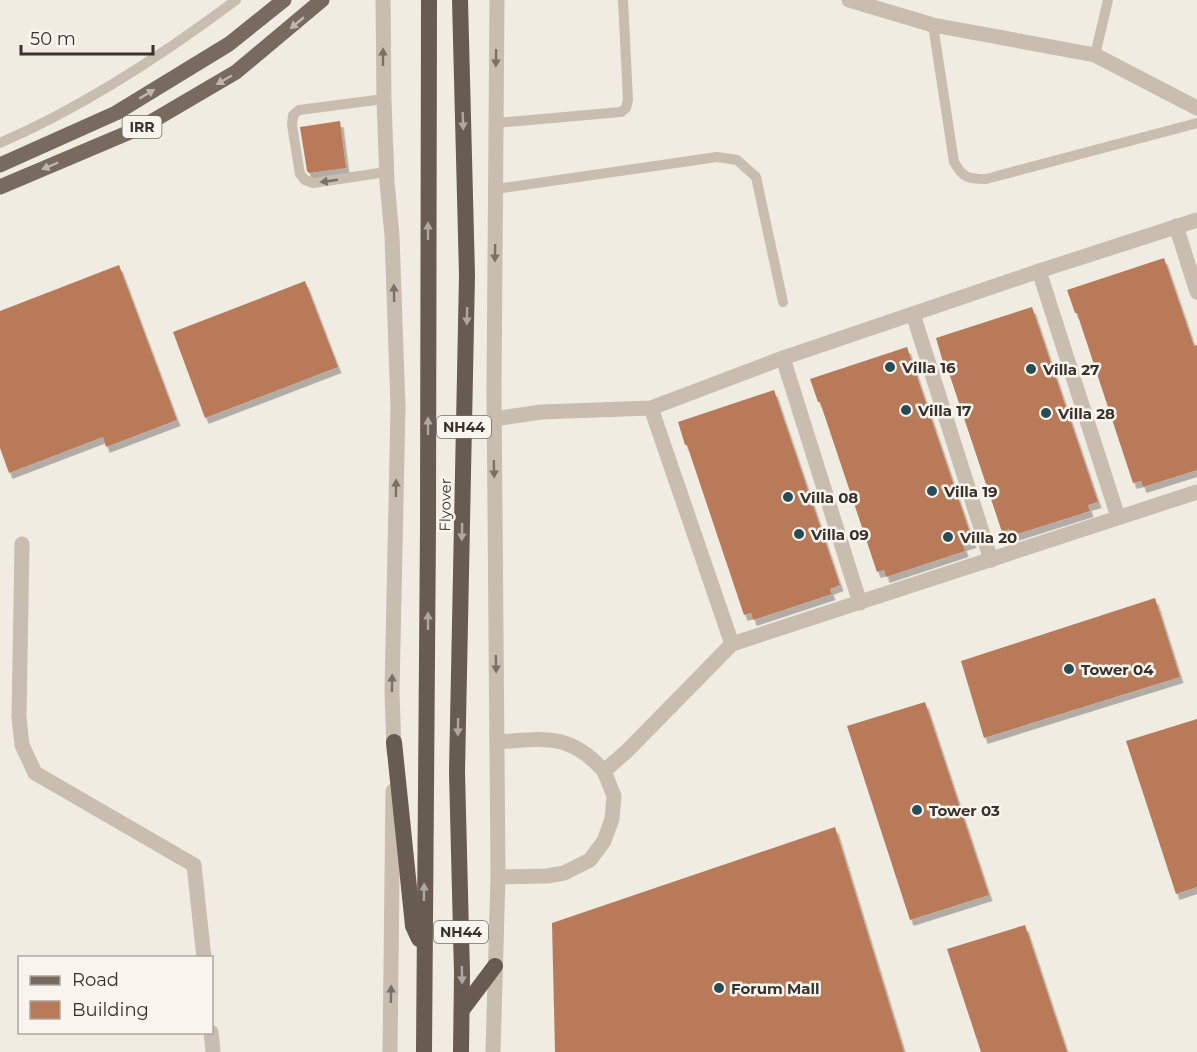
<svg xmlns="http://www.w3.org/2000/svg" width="1197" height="1052" viewBox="0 0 1197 1052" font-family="Montserrat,sans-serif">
<defs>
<filter id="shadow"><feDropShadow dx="3.5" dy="6" stdDeviation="0" flood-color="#0004"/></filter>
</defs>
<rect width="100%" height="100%" fill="#f1ece2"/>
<g fill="#b87a58" filter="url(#shadow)">
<path d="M340 121 346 168 309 173 307 171 300 127Z"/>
<path d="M1164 258 1194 346 1197 345V470L1143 487 1141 481 1133 483 1077 313H1075L1067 290Z"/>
<path d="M119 265 177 420 106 447 103 437 9 473 0 448V311Z"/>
<path d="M305 281 338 367 205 418 173 332Z"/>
<path d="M1032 307 1098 502 1088 505 1090 511 1011 536 1009 529 1002 532 945 361 943 362 936 338Z"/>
<path d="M907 347 973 542 963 545 965 551 886 577 884 570 877 572 820 402H818L810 379Z"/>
<path d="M774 390 840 585 830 589 832 594 753 620 751 613 744 615 687 445H685L678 422Z"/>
<path d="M1155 598 1180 677 984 738 961 661Z"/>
<path d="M925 702 989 895 910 920 847 726Z"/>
<path d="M1197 719V887L1176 894 1126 741Z"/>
<path d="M835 827 904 1052H555L552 923Z"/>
<path d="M1025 925 1067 1052H981L947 949Z"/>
</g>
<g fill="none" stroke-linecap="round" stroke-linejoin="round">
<g stroke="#c8bdaf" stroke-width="10">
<path d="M933 25 954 162C963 178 968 179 986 179L1197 123"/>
<path d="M1095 55 1108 0"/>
<path d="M384 99 299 110 293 115 292 125 300 174 305 180 313 183 386 172"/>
<path d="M497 123 621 112 626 108 628 100 623 0"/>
<path d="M0 143C83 107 164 54 236 0"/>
<path d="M496 189 717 157 737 160 756 177 783 302"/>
</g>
<g stroke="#c8bdaf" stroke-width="15">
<path d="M849 0 933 25 1095 55 1197 108"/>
<path d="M1176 226 1197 292"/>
<path d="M1039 271 1118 517"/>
<path d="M913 314 991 560"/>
<path d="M783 358 860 603"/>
<path d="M651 408 732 644"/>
<path d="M494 419 541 412 651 408 783 358 1039 271 1197 220"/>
<path d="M22 544 19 717 22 745 35 773 194 865 204 958"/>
<path d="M497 742C544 739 569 732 604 771L627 751 732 644 1197 492"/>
<path d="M498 877 547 876 564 873 590 860 604 841 612 819 614 796 604 771"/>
<path d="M211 1032 213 1052"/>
</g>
<g stroke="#c8bdaf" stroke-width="15">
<path d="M383 0 384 99 387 182 392 236 398 407 392 692 394 752"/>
<path d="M390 1052 393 791"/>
<path d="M493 1052 498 877 494 390 497 0"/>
</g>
<g stroke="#786a5f" stroke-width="15">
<path d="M0 165 116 113 229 44 284 0"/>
<path d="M0 187 144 126 236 72 322 0"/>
</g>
<g stroke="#685b52" stroke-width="16">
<path d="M460 0 467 275 457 772 462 973 461 1052"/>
<path d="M394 742 413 926 419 939"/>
<path d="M462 1010 495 966"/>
<path d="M424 1052 428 526 429 0"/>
</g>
</g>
<defs><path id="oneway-solid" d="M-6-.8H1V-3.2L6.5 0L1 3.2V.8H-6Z" transform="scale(1.5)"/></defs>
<g fill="#bfb6ae">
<use href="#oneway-solid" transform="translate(297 23) rotate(140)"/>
<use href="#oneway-solid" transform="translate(224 80) rotate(150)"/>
<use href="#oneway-solid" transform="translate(147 94) rotate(-31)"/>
<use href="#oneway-solid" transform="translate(50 166) rotate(157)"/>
</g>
<g fill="#797067">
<use href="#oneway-solid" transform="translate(383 57) rotate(-90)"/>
<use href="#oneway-solid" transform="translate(496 58) rotate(91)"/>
<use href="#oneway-solid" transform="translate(329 181) rotate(172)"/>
<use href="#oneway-solid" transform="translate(495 253) rotate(91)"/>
<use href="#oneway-solid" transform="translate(394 293) rotate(-91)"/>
<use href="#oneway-solid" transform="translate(494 469) rotate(89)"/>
<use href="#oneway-solid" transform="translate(396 488) rotate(-89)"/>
<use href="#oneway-solid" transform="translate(496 664) rotate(89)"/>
<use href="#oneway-solid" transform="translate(392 683) rotate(-89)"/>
<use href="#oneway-solid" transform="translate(391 994) rotate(-89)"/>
</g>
<g fill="#b0a8a0">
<use href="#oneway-solid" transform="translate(463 121) rotate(88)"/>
<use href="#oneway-solid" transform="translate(428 231) rotate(-90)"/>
<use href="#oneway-solid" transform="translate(467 316) rotate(91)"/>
<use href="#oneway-solid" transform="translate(428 426) rotate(-90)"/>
<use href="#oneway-solid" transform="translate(462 532) rotate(91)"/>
<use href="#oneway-solid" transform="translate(428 621) rotate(-90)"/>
<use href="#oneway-solid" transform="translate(458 727) rotate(91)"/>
<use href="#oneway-solid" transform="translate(424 892) rotate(-89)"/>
<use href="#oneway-solid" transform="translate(462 975) rotate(89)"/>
</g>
<g fill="#264d55" stroke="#f9f5ee" stroke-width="2">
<circle cx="890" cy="367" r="6"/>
<circle cx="1031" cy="369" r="6"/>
<circle cx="906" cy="410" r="6"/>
<circle cx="1046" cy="413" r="6"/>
<circle cx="932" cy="491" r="6"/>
<circle cx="788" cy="497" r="6"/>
<circle cx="799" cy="534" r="6"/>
<circle cx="948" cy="537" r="6"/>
<circle cx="1069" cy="669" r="6"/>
<circle cx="917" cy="810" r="6"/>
<circle cx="719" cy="988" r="6"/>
</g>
<g text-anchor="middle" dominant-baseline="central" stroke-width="5" stroke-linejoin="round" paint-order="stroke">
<g fill="#f9f5ee" stroke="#726c66" stroke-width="1.5">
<rect x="122.5" y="116" width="39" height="22" rx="4.5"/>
<rect x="437" y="416" width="54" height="22" rx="4.5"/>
<rect x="434" y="921" width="54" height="22" rx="4.5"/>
</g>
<g font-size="14" font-weight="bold" fill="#38312c">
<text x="142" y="127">IRR</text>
<text x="464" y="427">NH44</text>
<text x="461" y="932">NH44</text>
</g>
<g font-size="15" font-weight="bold" fill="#38312c" stroke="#f9f5ee" text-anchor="start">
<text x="902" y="367">Villa 16</text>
<text x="1043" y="369">Villa 27</text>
<text x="918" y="410">Villa 17</text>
<text x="1058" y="413">Villa 28</text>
<text x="944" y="491">Villa 19</text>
<text x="800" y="497">Villa 08</text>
<text x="811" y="534">Villa 09</text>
<text x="960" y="537">Villa 20</text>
<text x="1081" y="669">Tower 04</text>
<text x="929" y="810">Tower 03</text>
<text x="731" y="988">Forum Mall</text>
</g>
<g font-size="15" fill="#38312c" stroke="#f9f5ee">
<text transform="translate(445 505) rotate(-89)">Flyover</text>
</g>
</g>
<rect x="18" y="956" width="195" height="78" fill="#f9f5ee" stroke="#aca7a0" stroke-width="1.5"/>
<rect x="30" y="976" width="30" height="9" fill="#786a5f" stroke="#aca7a0" stroke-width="1.5"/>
<text x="72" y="986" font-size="18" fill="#38312c">Road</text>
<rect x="30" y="1001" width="30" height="18" fill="#b87a58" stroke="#aca7a0" stroke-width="1.5"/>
<text x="72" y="1016" font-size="18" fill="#38312c">Building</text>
<path d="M21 45v9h132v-9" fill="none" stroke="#38312c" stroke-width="3"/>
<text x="30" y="45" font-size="18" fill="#38312c" stroke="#f9f5ee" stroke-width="4.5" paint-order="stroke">50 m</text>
</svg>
